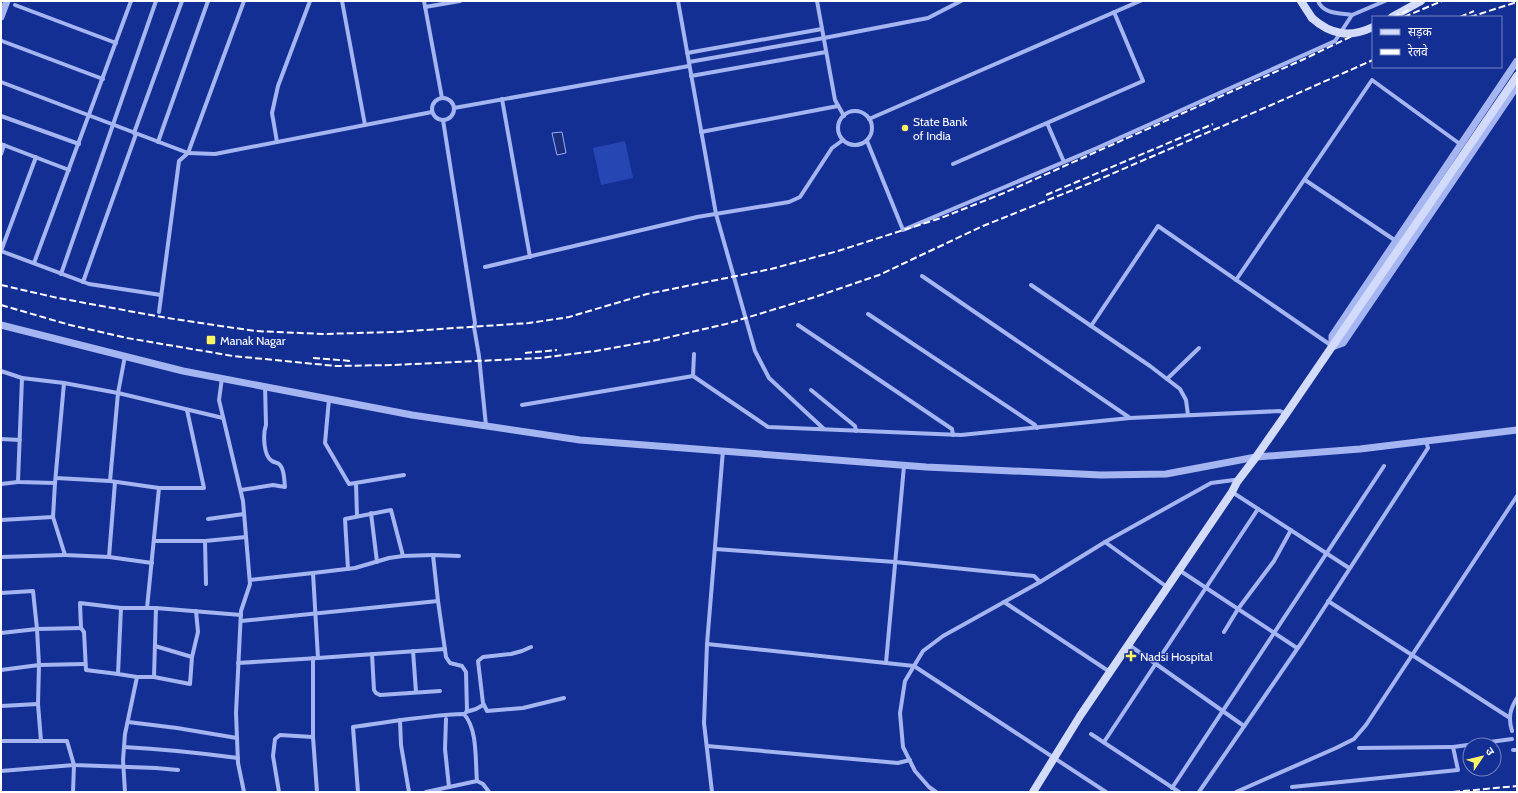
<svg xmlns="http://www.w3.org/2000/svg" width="1518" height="793" viewBox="0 0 1518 793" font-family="Cabin,'Noto Sans Devanagari',sans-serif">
<rect width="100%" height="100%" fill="#142f94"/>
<path fill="#2646b3" d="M625 141 633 178 601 185 593 148Z"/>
<path fill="#1a2e7c" stroke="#96acf5" d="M562 132 566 153 557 155 552 133Z"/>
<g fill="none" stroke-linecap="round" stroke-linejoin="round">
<g stroke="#a4b5f2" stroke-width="4">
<path d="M342 1 365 125"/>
<path d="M424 1 442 98"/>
<path d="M678 1 716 214 755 351 769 378 824 429"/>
<path d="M817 1 835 100 844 116"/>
<path d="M1318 1C1323 14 1340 13 1352 15"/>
<path d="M15 5 116 43"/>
<path d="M425 7 460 1"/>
<path d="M2 41 103 79"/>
<path d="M687 53 822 29"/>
<path d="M689 62 824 38 928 18 961 1"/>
<path d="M691 76 826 52"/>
<path d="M1 82 188 153 215 154 432 112"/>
<circle cx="443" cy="109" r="11"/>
<path d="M502 99 530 257"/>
<path d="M454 108 689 66"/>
<circle cx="855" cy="128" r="17"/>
<path d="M1 116 79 144"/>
<path d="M869 119 1140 1"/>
<path d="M443 120 475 323 474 327 479 356 486 426"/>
<path d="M1047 123 1064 162"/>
<path d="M701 132 838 106"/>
<path d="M134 133 182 1"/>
<path d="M867 141 903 230 1097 148 1335 41 1352 15 1385 1"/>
<path d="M158 142 208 1"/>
<path d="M277 142 272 113 278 86 310 1"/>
<path d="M1 144 69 170"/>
<path d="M1 154 4 145"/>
<path d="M953 164 1143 81 1114 12"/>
<path d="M1305 180 1396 241"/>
<path d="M1 251 89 284 161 295"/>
<path d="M1 251 36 157"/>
<path d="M34 263 131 1"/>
<path d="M485 267 697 217 789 202 800 197 832 148 843 140"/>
<path d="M61 274 156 1"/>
<path d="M922 276 1130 418"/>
<path d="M1236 280 1372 80 1460 144"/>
<path d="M83 282 136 134"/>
<path d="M1031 285 1150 366 1180 389 1186 400 1188 415"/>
<path d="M159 312 179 161 188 153 244 1"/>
<path d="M868 314 1035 425 1037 428"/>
<path d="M798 325 952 429 953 435"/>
<path d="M1091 326 1158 226 1332 346"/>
<path d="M125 356 118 393 110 481 159 488H204L187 410"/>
<path d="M1 371 22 378"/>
<path d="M693 376 694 354"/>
<path d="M222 378 219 400 243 501 250 584 241 611 236 713 238 763 244 792"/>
<path d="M1167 379 1199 348"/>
<path d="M811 390 855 426 856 431"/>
<path d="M329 399 325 443 349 484 404 475"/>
<path d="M522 405 693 376 768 427 961 435 1130 418 1280 411 1286 414"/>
<path d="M1 439 20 440"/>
<path d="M56 478 110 481"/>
<path d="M55 483 18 482 22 378 64 383"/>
<path d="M356 483 357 516"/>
<path d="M1 484 18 482"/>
<path d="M241 490 273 485 285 487C284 480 285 471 280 465 278 462 275 463 272 461 263 456 263 433 266 425L265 386"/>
<path d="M1232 492 1349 568"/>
<path d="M371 513 377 562"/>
<path d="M208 519 244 514"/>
<path d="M1 520 53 517"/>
<path d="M155 541H205"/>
<path d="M1105 542 1167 587"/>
<path d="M715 549 895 562 1034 576 1040 582"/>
<path d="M1 557 65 555"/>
<path d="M109 557 115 482"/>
<path d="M152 563 109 557 65 555 53 517 55 483 64 383 118 393 223 418"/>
<path d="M348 569 345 519 391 510 403 556"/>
<path d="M1179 570 1297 648"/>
<path d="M313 573 355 568 389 558 403 556 433 555"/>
<path d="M206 584 205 541 246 537"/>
<path d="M1 593 33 591 37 629 1 633"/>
<path d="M438 601 446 657 450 663 462 666 466 672 467 711"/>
<path d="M1328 601 1510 718"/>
<path d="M1004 602 1110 672"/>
<path d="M147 608 159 488"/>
<path d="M241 621 438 601 433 555 459 556"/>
<path d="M81 628 37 629 39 665 85 664"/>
<path d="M1224 632 1238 609 1274 561 1291 530"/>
<path d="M707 644 914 666 1106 792"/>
<path d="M1129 645 1244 726"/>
<path d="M531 647 522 651 511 654 483 657 478 661 483 703 487 711 523 708 564 698"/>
<path d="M413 651 416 692"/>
<path d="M372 654 374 690 376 693 380 695 440 691"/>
<path d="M192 657 198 632 196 611"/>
<path d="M313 658V737L317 792"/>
<path d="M318 658 445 649"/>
<path d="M238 663 318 658 313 573 250 580"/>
<path d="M886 663 904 466"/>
<path d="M1 670 39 665 38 704 41 741"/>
<path d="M118 674 86 670 84 632 81 628 80 603 121 608"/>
<path d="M137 677 118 674 121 608H156"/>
<path d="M154 677 190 684 192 657 155 646"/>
<path d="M1 706 38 704"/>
<path d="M466 712 476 709 483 705"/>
<path d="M446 719 445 749 449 787"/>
<path d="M400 720 401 745 409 792"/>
<path d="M128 722 177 728 237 738"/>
<path d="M1512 731C1508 718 1510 709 1517 698"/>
<path d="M1091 734 1179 792"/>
<path d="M1 741H67L74 765 156 768 178 770"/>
<path d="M1104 742 1258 509"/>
<path d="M707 746 898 763 910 760"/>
<path d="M124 747C162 749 200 753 238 758"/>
<path d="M1359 748 1453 747"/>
<path d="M1513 750H1517"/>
<path d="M1 771 74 765 73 792"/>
<path d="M1292 787 1458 770 1453 747 1512 739"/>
<path d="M1172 788 1384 466"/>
<path d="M125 792 123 760 125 734 137 677H154L156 608 241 615"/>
<path d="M279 792 273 756 275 739 280 735 313 737"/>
<path d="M358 792 353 727C390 722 427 715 464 714 478 730 475 760 477 781"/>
<path d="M426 792 477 781 483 784 489 792"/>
<path d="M712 792 704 723 707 644 723 450"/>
<path d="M936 792 929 787 915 771 903 747 900 713 905 681 923 651 943 636 1040 582 1105 542 1211 483 1234 480 1237 482"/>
<path d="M1199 792 1304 639 1428 448 1426 441"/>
<path d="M1236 792 1336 748 1354 739 1366 725 1517 496"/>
</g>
<g stroke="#a4b5f2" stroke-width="7">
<path d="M1 17 7 1"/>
<path d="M1517 61 1332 336V347L1343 343 1517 86"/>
<path d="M1 325 183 371 412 415 580 440 926 467 1101 475 1166 474 1256 457 1360 449 1517 430"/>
</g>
<g stroke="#d3dbfc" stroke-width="8">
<path d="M1301 1 1312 18"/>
<path d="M1392 17 1421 1"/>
<path d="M1033 792 1080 716 1232 492 1237 482 1256 457 1286 414 1517 76"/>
</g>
<g stroke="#fff" stroke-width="2" stroke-dasharray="7 3" stroke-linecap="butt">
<path d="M1393 17 1409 10"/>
<path d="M1404 17 1442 1"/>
<path d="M1460 17 1474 11"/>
<path d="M1470 17 1517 2"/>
<path d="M1046 195 1213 124"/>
<path d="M1 285 58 298 167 318 255 331 323 334 395 332 529 323 569 317 647 294 771 269 838 251 941 218 1004 193 1302 60 1373 26"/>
<path d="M1 305 70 325 127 338 233 356 336 366 393 365 540 358 596 351 657 340 726 324 815 297 879 275 983 226 1093 182 1269 106 1373 60"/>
<path d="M525 353 557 350"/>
<path d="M313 358 351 361"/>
<path d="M1453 792 1517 786"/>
</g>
<path stroke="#d3dbfc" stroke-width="8" d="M1312 18C1331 35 1350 38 1373 27"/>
</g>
<g fill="#fff565" stroke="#142f94" stroke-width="1.5">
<circle cx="905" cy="128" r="4"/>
<rect x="206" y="335" width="10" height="10" rx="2"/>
<path d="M1129 650h4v4h4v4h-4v4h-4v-4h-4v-4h4z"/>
</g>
<g text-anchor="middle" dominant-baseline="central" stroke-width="3" stroke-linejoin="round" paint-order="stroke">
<g font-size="12" fill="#fff" stroke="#142f94" text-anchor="start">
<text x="913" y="121">State Bank<tspan x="913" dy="14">of India</tspan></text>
<text x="220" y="340">Manak Nagar</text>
<text x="1140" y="656">Nadsi Hospital</text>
</g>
</g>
<rect width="1518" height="793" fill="none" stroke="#ffffff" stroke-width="4"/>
<rect x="1372" y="16" width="130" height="52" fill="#142f94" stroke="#7282bf"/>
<rect x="1380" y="29" width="20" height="6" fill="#d3dbfc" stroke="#7282bf"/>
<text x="1408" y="36" font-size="12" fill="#ffffff">सड़क</text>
<rect x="1380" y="49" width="20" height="6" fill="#ffffff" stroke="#7282bf"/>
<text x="1408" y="56" font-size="12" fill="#ffffff">रेलवे</text>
<g transform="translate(1482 757) rotate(55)"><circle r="19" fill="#142f94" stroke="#7282bf"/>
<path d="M0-3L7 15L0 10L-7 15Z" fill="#fff565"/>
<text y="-6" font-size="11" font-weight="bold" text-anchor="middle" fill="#ffffff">उ</text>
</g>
</svg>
